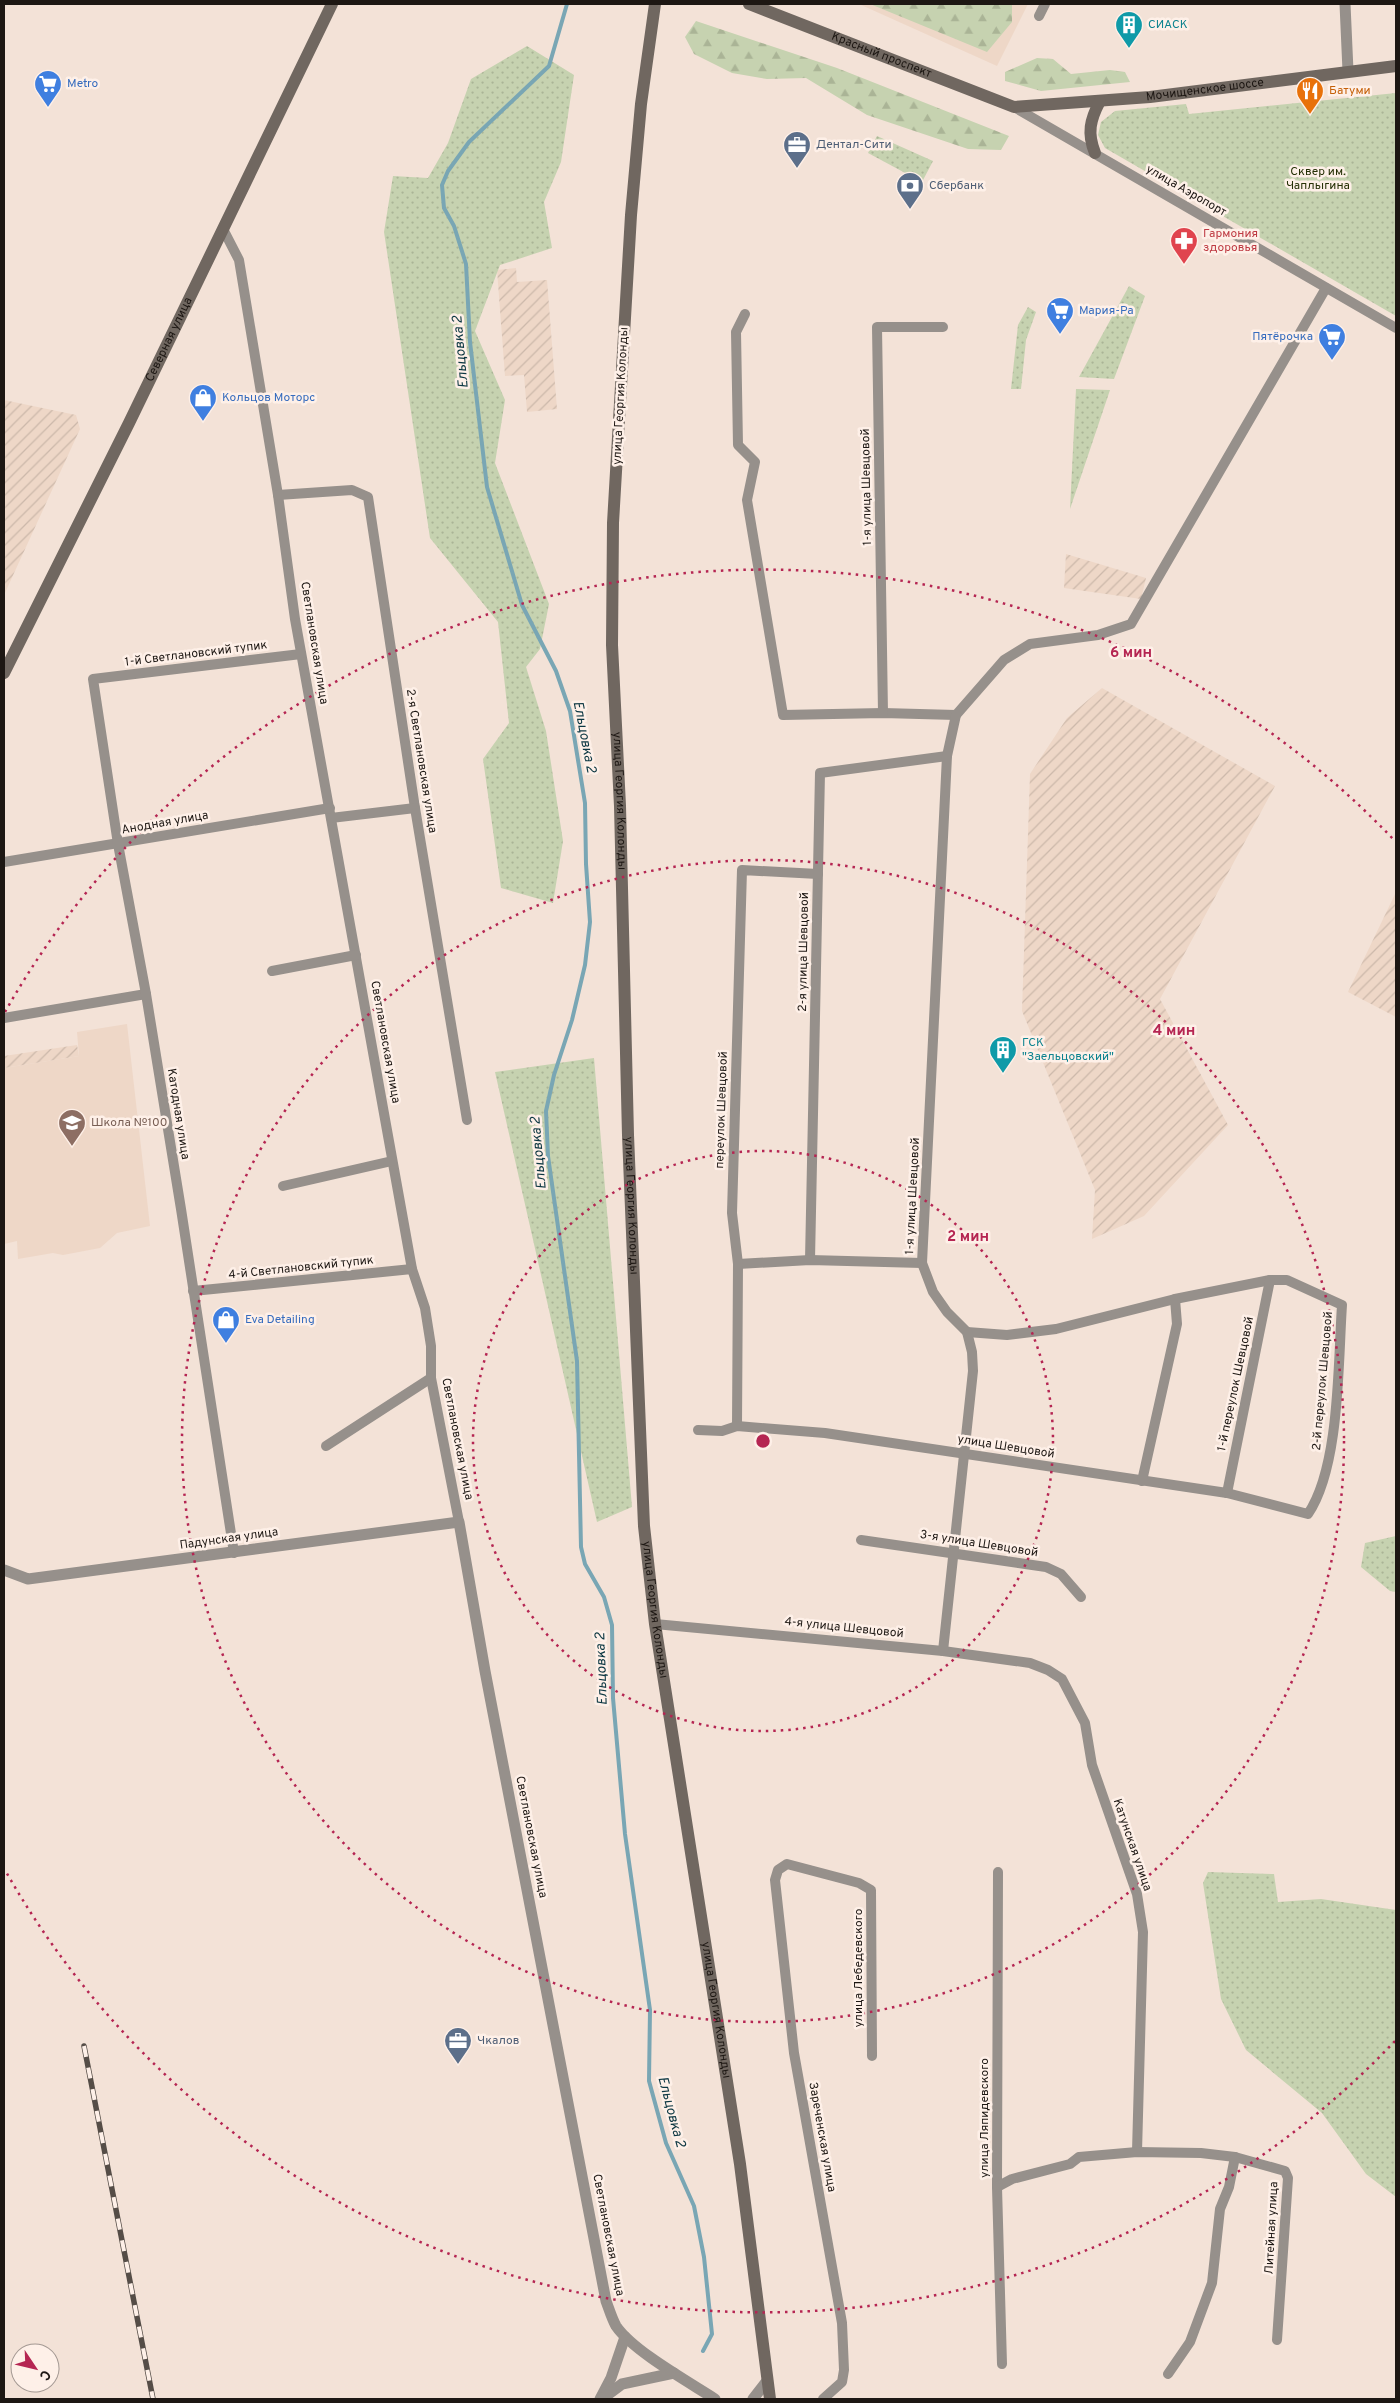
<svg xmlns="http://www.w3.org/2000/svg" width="1400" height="2403" viewBox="0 0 1400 2403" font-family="Overpass,sans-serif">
<defs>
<pattern id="industrial-furrows" width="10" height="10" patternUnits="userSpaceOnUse" patternTransform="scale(1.25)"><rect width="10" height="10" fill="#eed7c7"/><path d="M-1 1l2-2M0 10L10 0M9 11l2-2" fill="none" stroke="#ccb8aa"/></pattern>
<pattern id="grass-dots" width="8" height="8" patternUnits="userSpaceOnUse" patternTransform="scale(1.25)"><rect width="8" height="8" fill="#c6d2b0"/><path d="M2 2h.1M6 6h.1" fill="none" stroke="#aab496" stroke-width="1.8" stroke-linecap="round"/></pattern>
<pattern id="forest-firs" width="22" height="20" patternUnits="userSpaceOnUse" patternTransform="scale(1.25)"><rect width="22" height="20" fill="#c6d2b0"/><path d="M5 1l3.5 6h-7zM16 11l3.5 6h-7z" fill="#aab496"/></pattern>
</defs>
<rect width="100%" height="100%" fill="#f3e2d7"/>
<g fill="#eed7c7">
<path d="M859 4H1028L997 66Z"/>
<path d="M127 1024 150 1226 117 1233 100 1248 63 1255 53 1253 18 1259 17 1241 4 1244V1068L79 1056 77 1032Z"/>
</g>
<g fill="url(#industrial-furrows)">
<path d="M516 268 517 282 547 280 557 409 527 412 524 375 505 376 497 270Z"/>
<path d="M4 400 76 415 80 429 4 595Z"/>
<path d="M1066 554 1146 578 1141 599 1064 588Z"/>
<path d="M1102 688 1275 786 1160 999 1228 1125 1144 1216 1092 1239 1095 1190 1022 1011 1030 774 1067 718Z"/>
<path d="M1396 892V1017L1348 992Z"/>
<path d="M77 1045 79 1056 4 1068V1056Z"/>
</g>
<g fill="url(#grass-dots)">
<path d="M527 46 574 75 561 162 544 202 552 248 500 265 475 331 505 400 495 463 549 604 540 649 526 667 546 731 563 841 553 903 501 888 483 759 509 723 498 622 430 538 384 232 393 176 428 178 448 143 471 79Z"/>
<path d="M1396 93V316L1105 148 1098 135 1101 122 1115 111 1186 104 1189 114Z"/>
<path d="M877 136 933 161 922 182 868 153Z"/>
<path d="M1129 286 1145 296 1114 379 1079 377Z"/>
<path d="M1028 307 1036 312 1026 340 1021 389H1011L1018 325Z"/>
<path d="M1076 389 1110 390 1070 509Z"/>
<path d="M594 1058 632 1507 597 1522 495 1072Z"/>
<path d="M1396 1536V1592L1390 1591 1361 1567 1365 1543Z"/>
<path d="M1208 1872 1274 1874 1278 1902 1321 1899 1396 1910V2197L1366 2174 1322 2113 1246 2050 1221 1999 1203 1883Z"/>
</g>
<g fill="url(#forest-firs)">
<path d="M870 4H1012V22L987 52Z"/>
<path d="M696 21 837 68 1009 136 1001 150 968 149 867 115 806 78 767 79 732 73 694 54 685 37Z"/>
<path d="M1037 58 1053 59 1071 74 1110 70 1125 72 1130 82 1041 91 1005 81V72Z"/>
</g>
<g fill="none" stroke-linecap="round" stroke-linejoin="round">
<path stroke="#79a6b4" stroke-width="4" d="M567 4 549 66 469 142 448 171 442 185 444 208 454 226 466 264 470 342 487 487 522 605 556 671 570 711 585 803 586 864 590 922 585 965 572 1020 554 1075 546 1111 548 1156 577 1361 581 1547 585 1564 604 1597 612 1625 613 1698 625 1834 650 2010 649 2081 666 2143 694 2206 704 2257 712 2334 703 2351"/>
<g stroke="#96908b" stroke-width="10">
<path d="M1039 16 1045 4"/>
<path d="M1014 107 1396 328"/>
<path d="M223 229 239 260 278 495 295 619 412 1269 425 1308 431 1346V1378L459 1522"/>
<path d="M745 314 736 332 738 445 755 462 747 500 783 715 883 713 956 715"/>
<path d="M278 495 352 490 368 497 415 808 467 1120"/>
<path d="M883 713 877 327H943"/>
<path d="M331 818 415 808"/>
<path d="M4 862 330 808"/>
<path d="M272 971 356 955"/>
<path d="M4 1018 146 994"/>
<path d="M283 1186 392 1161"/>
<path d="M810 1260 820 773 947 756"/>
<path d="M738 1264 810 1260 922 1263"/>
<path d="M193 1291 412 1269"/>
<path d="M737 1426 738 1264 732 1213 742 870 818 874"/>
<path d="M698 1430 722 1431 737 1426 825 1433 1227 1493 1308 1514C1340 1467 1338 1363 1342 1305L1287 1280H1270L1175 1299 1056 1329 1007 1335 967 1332"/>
<path d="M326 1446 431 1378"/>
<path d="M1142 1481 1177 1324 1175 1299"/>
<path d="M1227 1493 1270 1280"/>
<path d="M861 1540 1046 1567 1061 1574 1081 1597"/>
<path d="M234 1553 181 1209 146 994 118 844 93 679 301 654"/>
<path d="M655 1624 943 1651 1030 1663 1048 1670 1062 1679 1085 1723 1092 1765 1137 1894 1143 1932 1137 2152"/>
<path d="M943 1651 973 1371 972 1352 967 1332 947 1312 933 1292 922 1263 947 756 956 715 1004 660 1030 644 1098 635 1131 624 1326 288"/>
<path d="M998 1872 997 2187 1002 2364"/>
<path d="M997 2187 1012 2179 1070 2164 1079 2157 1137 2152 1201 2153 1235 2157 1285 2171 1288 2178 1277 2340"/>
<path d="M1168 2374 1190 2342 1212 2283 1220 2209 1229 2187 1235 2157"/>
<path d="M823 2399 842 2382 844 2370 842 2323 794 2053 775 1880 778 1870 787 1864 859 1883 871 1890 872 2056"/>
</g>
<g stroke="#96908b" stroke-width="11">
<path d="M1345 4 1348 71"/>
<path d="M4 1570 28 1579 459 1522 485 1671 606 2301C609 2309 612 2319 616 2326 633 2351 689 2382 715 2399"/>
<path d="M600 2399 611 2378 625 2337"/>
<path d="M602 2399 622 2384 674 2373"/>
<path d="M753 2399 767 2381"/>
</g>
<g stroke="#706760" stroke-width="12">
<path id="s1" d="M655 4 641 104 631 215 613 523 612 645 620 806 628 1135 644 1526 655 1624 740 2164 770 2399"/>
<path id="s2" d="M749 4 1014 107 1150 97 1396 66"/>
<path d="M1095 153C1087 133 1090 120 1100 101"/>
<path id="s3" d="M4 673 129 423 332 4"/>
</g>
<defs>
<path id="rail" d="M84 2046 153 2399"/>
</defs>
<use href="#rail" stroke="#554d47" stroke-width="5.5"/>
<use href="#rail" stroke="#fef0e8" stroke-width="4" stroke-dasharray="11" stroke-linecap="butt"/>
</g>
<g fill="none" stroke="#b52552" stroke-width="2.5" stroke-dasharray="2.5 5">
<circle cx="763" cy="1441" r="290"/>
<circle cx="763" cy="1441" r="581"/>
<path d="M1395 2041A871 871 0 0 1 5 1870M5 1012A871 871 0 0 1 1395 841"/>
</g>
<defs>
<symbol id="building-pin" viewBox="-11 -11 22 30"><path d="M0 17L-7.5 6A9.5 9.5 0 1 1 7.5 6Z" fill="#0f9aa8" stroke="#fef0e8"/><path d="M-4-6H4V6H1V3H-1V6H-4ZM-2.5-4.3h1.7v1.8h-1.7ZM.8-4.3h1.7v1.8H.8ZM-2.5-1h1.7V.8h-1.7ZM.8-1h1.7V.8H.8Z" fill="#fff"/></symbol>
<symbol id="supermarket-pin" viewBox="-11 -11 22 30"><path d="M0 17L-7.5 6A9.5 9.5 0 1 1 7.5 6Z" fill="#3f7fe0" stroke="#fef0e8"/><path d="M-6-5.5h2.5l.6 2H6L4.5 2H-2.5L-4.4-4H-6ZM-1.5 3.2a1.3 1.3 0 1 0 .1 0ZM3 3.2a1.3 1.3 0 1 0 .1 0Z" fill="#fff"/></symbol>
<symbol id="restaurant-pin" viewBox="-11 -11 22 30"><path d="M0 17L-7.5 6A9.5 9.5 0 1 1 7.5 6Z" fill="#e8710a" stroke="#fef0e8"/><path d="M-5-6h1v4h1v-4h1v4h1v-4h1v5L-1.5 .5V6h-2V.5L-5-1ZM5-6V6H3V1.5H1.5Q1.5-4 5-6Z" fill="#fff"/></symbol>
<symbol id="office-pin" viewBox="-11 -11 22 30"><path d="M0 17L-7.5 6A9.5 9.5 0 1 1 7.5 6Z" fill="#5c6f8a" stroke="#fef0e8"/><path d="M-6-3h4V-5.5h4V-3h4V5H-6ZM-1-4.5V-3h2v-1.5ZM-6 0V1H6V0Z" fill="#fff"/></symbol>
<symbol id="bank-pin" viewBox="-11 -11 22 30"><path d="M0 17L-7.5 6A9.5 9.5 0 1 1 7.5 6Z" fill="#5c6f8a" stroke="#fef0e8"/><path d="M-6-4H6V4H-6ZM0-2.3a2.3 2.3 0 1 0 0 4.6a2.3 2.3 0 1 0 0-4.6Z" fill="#fff"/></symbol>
<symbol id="pharmacy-pin" viewBox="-11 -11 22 30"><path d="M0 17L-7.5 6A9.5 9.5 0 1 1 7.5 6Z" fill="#e0444e" stroke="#fef0e8"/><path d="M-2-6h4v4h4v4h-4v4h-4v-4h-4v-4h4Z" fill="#fff"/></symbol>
<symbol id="shop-pin" viewBox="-11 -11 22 30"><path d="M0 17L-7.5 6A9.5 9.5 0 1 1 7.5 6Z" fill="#3f7fe0" stroke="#fef0e8"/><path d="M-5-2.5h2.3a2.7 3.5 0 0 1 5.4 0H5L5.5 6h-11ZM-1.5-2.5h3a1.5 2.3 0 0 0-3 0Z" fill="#fff"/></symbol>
<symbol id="school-pin" viewBox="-11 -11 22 30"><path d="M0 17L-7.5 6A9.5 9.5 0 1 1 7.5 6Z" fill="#8d6e63" stroke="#fef0e8"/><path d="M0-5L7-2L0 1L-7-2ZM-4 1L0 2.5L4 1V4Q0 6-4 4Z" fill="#fff"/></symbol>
</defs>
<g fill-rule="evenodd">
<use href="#building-pin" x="1113" y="9" width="32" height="43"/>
<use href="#supermarket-pin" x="32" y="68" width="32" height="43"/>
<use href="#restaurant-pin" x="1294" y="75" width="32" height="43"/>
<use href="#office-pin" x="781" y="129" width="32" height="43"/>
<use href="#bank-pin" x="894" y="170" width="32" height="43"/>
<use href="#pharmacy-pin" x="1168" y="225" width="32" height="43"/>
<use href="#supermarket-pin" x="1044" y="295" width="32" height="43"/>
<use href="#supermarket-pin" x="1316" y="321" width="32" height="43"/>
<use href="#shop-pin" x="187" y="382" width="32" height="43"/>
<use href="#building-pin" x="987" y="1034" width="32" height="43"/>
<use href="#school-pin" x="56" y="1107" width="32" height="43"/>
<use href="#shop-pin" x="210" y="1304" width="32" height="43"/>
<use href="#office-pin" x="442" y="2025" width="32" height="43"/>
</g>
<g text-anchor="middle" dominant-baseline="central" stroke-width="5" stroke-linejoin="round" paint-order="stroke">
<g font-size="12" fill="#0d838f" stroke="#fef0e8" text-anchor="start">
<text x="1148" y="25">СИАСК</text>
<text x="1022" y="1043">ГСК<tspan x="1022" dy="14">"Заельцовский"</tspan></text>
</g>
<g font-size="12" fill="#1d1713" stroke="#fef0e8">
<text stroke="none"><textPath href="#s2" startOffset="142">Красный проспект</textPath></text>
<text stroke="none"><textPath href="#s2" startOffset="476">Мочищенское шоссе</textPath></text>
<text transform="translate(1186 191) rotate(30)">улица Аэропорт</text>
<text stroke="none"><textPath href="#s3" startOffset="372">Северная улица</textPath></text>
<text transform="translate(621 396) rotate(-87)">улица Георгия Колонды</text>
<text transform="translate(867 487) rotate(-91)">1-я улица Шевцовой</text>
<text transform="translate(314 643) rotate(81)">Светлановская улица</text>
<text transform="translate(196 654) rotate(-7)">1-й Светлановский тупик</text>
<text transform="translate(421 761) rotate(81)">2-я Светлановская улица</text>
<text stroke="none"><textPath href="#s1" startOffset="799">улица Георгия Колонды</textPath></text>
<text transform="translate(165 823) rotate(-10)">Анодная улица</text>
<text transform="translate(804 952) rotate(-89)">2-я улица Шевцовой</text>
<text transform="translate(385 1042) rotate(80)">Светлановская улица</text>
<text transform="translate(722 1110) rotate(-88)">переулок Шевцовой</text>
<text transform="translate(178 1114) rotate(81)">Катодная улица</text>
<text transform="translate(913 1196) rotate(-87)">1-я улица Шевцовой</text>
<text stroke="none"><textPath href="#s1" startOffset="1204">улица Георгия Колонды</textPath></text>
<text transform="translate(301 1268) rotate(-6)">4-й Светлановский тупик</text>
<text transform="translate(1323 1381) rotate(-85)">2-й переулок Шевцовой</text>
<text transform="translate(1236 1384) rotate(-78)">1-й переулок Шевцовой</text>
<text transform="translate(457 1439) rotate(79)">Светлановская улица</text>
<text transform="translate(1006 1447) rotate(9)">улица Шевцовой</text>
<text transform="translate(229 1539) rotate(-8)">Падунская улица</text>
<text transform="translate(979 1544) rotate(9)">3-я улица Шевцовой</text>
<text stroke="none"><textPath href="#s1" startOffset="1609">улица Георгия Колонды</textPath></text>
<text transform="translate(844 1628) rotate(6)">4-я улица Шевцовой</text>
<text transform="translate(531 1837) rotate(79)">Светлановская улица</text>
<text transform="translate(1132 1845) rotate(71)">Катунская улица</text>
<text transform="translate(859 1968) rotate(-90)">улица Лебедевского</text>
<text stroke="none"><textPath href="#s1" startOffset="2014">улица Георгия Колонды</textPath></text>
<text transform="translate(985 2118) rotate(-90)">улица Ляпидевского</text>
<text transform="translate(822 2137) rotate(80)">Зареченская улица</text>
<text transform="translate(1272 2228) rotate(-87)">Литейная улица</text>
<text transform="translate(608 2235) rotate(79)">Светлановская улица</text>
</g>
<g font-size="12" fill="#366cbe" stroke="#fef0e8" text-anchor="start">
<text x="67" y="84">Metro</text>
<text x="1079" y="311">Мария-Ра</text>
<text x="1313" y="337" text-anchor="end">Пятёрочка</text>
<text x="222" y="398">Кольцов Моторс</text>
<text x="245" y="1320">Eva Detailing</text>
</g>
<g font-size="12" fill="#c56008" stroke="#fef0e8" text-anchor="start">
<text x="1329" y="91">Батуми</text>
</g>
<g font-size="12" fill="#4e5e75" stroke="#fef0e8" text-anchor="start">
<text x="816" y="145">Дентал-Сити</text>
<text x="929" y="186">Сбербанк</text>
<text x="477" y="2041">Чкалов</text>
</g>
<g font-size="12" fill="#263106" stroke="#fef0e8">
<text x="1318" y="172">Сквер им.<tspan x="1318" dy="14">Чаплыгина</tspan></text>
</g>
<g font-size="12" fill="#be3a42" stroke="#fef0e8" text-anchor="start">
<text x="1203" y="234">Гармония<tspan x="1203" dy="14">здоровья</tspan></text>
</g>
<g font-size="12" fill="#785e54" stroke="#fef0e8" text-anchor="start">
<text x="91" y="1123">Школа №100</text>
</g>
<g font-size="14" font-style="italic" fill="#0c3742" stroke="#fef0e8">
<text transform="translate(461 352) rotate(-95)">Ельцовка 2</text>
<text transform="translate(584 737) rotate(79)">Ельцовка 2</text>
<text transform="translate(539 1153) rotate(-95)">Ельцовка 2</text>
<text transform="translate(602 1669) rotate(-92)">Ельцовка 2</text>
<text transform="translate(671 2112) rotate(75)">Ельцовка 2</text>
</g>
</g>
<circle cx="763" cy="1441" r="8" fill="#b52552" stroke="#fef0e8" stroke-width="2.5"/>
<g font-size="15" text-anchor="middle" font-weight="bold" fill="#b52552" stroke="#fef0e8" stroke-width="5" stroke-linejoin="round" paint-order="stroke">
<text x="1131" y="657">6 мин</text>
<text x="1174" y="1035">4 мин</text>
<text x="968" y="1241">2 мин</text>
</g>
<rect width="1400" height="2403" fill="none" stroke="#1d1713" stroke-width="10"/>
<g transform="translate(35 2368) rotate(125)"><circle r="24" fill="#fef0e8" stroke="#a49993"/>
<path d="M0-4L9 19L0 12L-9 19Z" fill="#b52552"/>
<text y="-8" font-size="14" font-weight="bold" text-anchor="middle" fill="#1d1713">С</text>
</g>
</svg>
